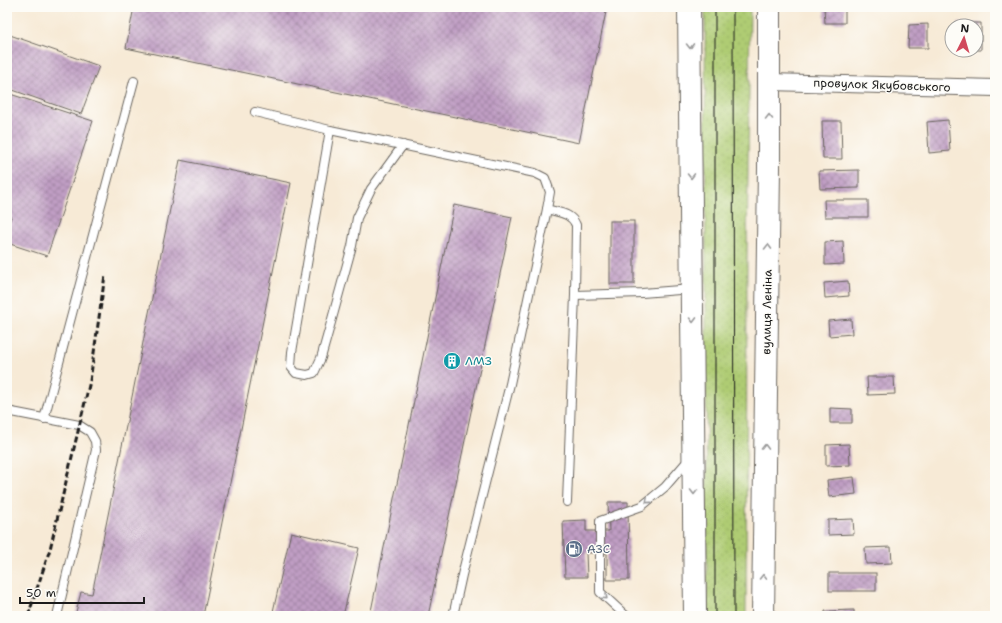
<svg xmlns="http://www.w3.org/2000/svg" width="1002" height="623" viewBox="0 0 1002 623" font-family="'Shantell Sans',sans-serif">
<defs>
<pattern id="grass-dots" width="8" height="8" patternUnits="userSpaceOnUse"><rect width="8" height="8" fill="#afcc73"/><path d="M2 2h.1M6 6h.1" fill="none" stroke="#96af63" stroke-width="1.8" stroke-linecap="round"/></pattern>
<pattern id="building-cross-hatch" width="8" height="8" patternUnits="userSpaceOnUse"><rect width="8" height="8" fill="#c09ec4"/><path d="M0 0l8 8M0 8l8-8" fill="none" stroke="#9b809e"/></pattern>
</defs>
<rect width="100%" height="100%" fill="#fdfcf7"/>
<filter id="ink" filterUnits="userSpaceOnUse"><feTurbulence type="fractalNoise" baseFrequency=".025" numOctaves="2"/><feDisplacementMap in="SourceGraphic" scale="8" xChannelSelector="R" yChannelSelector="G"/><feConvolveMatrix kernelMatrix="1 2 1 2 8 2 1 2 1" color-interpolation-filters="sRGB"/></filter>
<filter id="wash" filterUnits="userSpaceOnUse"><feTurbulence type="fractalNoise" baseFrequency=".012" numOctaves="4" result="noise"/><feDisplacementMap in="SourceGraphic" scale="16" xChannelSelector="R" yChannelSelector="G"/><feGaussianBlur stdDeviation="0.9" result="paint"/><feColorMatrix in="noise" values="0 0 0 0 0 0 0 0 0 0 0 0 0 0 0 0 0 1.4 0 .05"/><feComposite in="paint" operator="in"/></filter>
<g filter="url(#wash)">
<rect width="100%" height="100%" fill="#f7ead6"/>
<path fill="url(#grass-dots)" stroke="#667448" d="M705 7H750L747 256 746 616H707Z"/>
<g id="blocks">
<g fill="url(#building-cross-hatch)">
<path d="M134 7H607L579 143 126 48Z"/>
<path d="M824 7H845V23H825Z"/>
<path d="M958 23H981V50H976V26H958Z"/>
<path d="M928 24V48H908L909 25Z"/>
<path d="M7 34 99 66 81 114 7 88Z"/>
<path d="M7 93 93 121 47 256 7 243V229L11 217 7 216Z"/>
<path d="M948 120 950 151 929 153 927 122Z"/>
<path d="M822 121H841L842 159H823Z"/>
<path d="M180 160 291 183 203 616H75L81 592 92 594Z"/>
<path d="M859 170V188L820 189 819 171Z"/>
<path d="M824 200H868V217H825Z"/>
<path d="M454 205 512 217 428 616H370Z"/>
<rect x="610" y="221" width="24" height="63"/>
<path d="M843 241 844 264 825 265V242Z"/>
<path d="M848 281 849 296 825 298 824 283Z"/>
<path d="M851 319 852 334 829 336 828 321Z"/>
<path d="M867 377H894L895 394 868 395Z"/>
<path d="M830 408 852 409V423H830Z"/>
<path d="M849 444 850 465 826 466V445Z"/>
<path d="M854 477 856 494 829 497 827 480Z"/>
<path d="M608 502H628L629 580H607V553H586L587 577H565L563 521 586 520V531H609Z"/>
<path d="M853 519 854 534 828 535V520Z"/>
<path d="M291 532 359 548 343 616H272Z"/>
<path d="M891 547 892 563 866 564 865 548Z"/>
<rect x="829" y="573" width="47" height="18"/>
<path d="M854 610V616H825V611Z"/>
</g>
</g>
</g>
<g filter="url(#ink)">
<use href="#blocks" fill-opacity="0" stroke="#69645d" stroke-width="1"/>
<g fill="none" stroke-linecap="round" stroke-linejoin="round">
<defs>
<g id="service">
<path d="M255 112 330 130 535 173 545 178 550 192 547 209 510 384 462 575 453 616"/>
<path d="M330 130 292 352 291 367 296 373 307 375 314 373 321 358 332 319 352 246 357 218 371 189 403 145"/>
<path d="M547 209C560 213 571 213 576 225L575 295 567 502"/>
<path d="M575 295 642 293 692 289"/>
<path d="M7 411 79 425 90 432 95 441 96 450 57 616"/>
<path d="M44 419 134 81"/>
<path d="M626 616 600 592V521L642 506 665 487 690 458"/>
</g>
<path id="minor" d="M769 82 995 88"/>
<g id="primary">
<path d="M689 7 695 616"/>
<path d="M763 616 769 168V7"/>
</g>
</defs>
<use href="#service" stroke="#69645d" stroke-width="10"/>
<use href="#minor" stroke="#69645d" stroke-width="18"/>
<use href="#primary" stroke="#69645d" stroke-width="24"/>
<use href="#service" stroke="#fff" stroke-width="8"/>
<use href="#minor" stroke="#fff" stroke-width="16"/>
<use href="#primary" stroke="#fff" stroke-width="22"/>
<g stroke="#1c1c1c" stroke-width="1">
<path d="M733 7 734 616"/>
<path d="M715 616V7"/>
</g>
<path stroke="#1c1c1c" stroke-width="3" stroke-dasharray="6 3" stroke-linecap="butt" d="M28 616 50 549 90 381 105 275"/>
</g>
<defs><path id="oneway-chevron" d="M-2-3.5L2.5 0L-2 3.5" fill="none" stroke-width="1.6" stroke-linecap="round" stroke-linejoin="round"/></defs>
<g stroke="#999">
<use href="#oneway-chevron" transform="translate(690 46) rotate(89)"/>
<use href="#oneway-chevron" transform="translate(769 117) rotate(-90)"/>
<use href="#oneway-chevron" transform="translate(691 176) rotate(89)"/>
<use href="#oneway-chevron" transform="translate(768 247) rotate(-89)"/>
<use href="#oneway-chevron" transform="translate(693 320) rotate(89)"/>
<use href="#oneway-chevron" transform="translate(765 447) rotate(-89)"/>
<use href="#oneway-chevron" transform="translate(694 492) rotate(90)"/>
<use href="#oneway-chevron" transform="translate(648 501) rotate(140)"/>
<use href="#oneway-chevron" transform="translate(763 577) rotate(-89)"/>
<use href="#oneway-chevron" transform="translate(605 597) rotate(42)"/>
</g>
</g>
<defs>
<symbol id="building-disc" viewBox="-11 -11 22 22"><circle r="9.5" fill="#0f9aa8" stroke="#fdfcf7"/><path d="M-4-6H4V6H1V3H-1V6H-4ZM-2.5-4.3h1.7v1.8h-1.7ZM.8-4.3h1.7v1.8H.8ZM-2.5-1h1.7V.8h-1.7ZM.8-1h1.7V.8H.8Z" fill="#fff"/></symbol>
<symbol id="fuel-disc" viewBox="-11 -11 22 22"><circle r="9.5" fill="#5c6f8a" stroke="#fdfcf7"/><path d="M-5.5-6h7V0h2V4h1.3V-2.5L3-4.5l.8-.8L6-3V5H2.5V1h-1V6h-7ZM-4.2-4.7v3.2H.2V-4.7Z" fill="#fff"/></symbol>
</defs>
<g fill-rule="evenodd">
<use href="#building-disc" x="442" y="351" width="20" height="20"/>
<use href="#fuel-disc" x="564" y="539" width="20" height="20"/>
</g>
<g text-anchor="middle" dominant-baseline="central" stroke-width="3" stroke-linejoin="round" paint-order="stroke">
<g font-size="12" fill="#1c1c1c" stroke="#fdfcf7">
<text transform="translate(882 85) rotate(2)">провулок Якубовського</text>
<text transform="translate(767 312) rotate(-89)">вулиця Леніна</text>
</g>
<g font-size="12" fill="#0d838f" stroke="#fdfcf7" text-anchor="start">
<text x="465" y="361">ЛМЗ</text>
</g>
<g font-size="12" fill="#4e5e75" stroke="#fdfcf7" text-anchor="start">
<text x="587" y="549">АЗС</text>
</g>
</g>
<rect width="1002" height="623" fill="none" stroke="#fdfcf7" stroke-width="24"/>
<g transform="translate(964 38) rotate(5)"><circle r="19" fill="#fdfcf7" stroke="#a3a29f"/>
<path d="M0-3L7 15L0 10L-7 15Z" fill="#d1495b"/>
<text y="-6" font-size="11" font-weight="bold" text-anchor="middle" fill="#1c1c1c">N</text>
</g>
<path d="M20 597v6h124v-6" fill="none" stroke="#1c1c1c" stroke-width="2"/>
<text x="26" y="597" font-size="12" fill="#1c1c1c" stroke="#fdfcf7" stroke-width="3" paint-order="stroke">50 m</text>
</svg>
